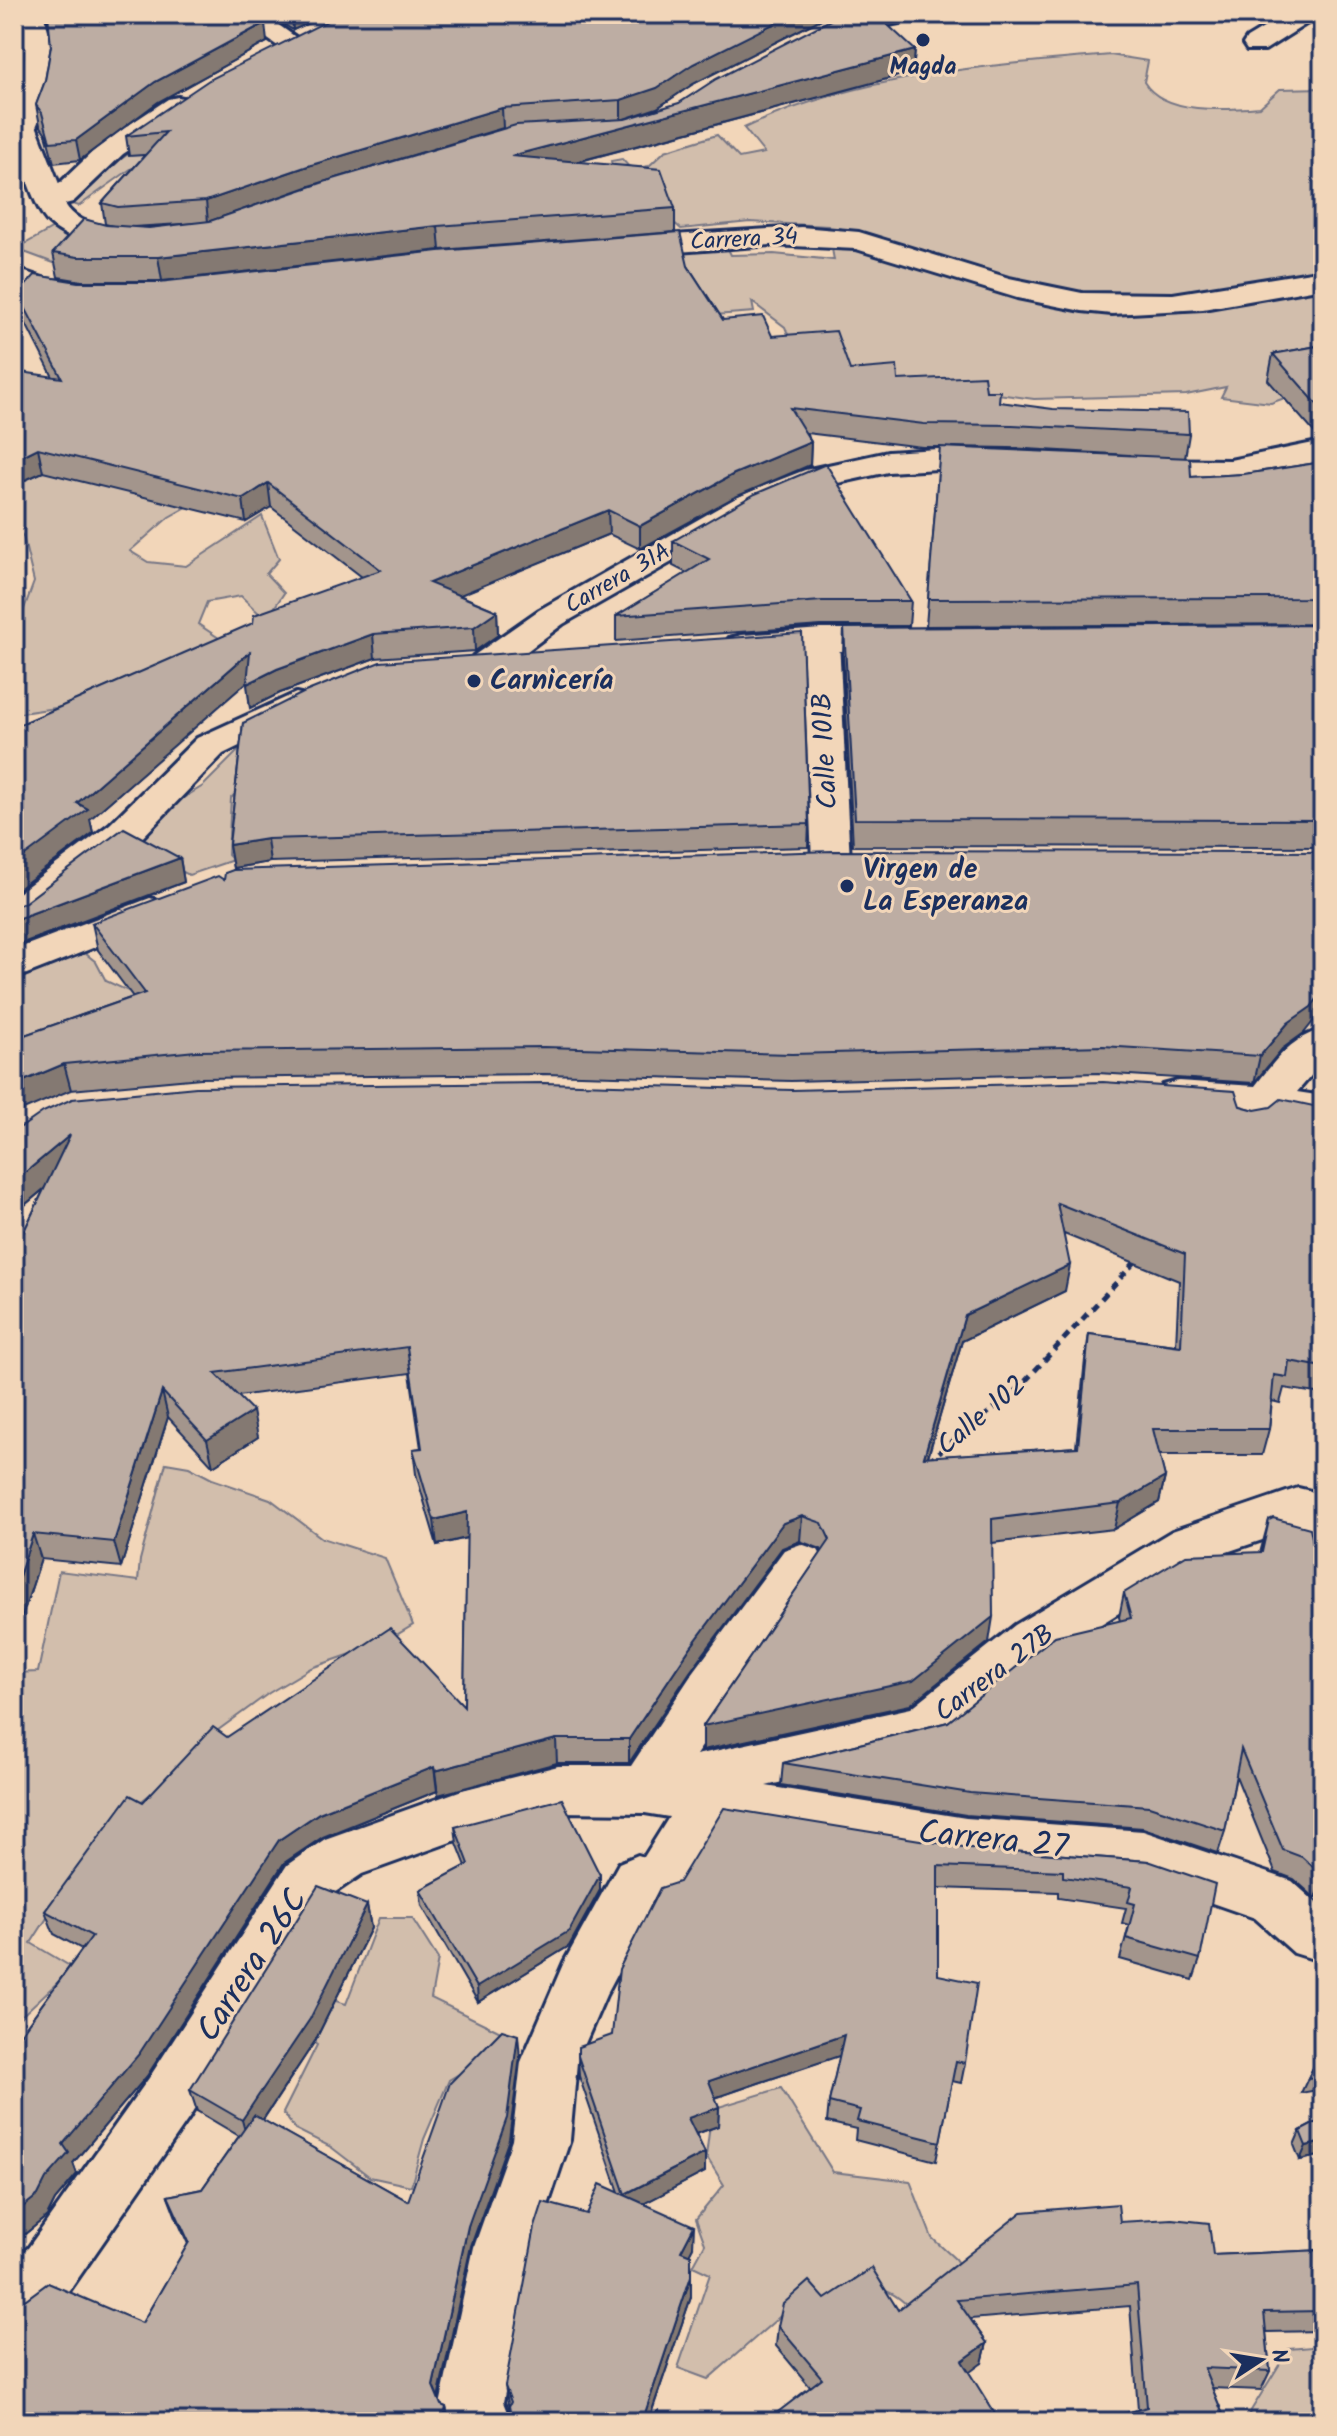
<svg xmlns="http://www.w3.org/2000/svg" width="1337" height="2436" viewBox="0 0 1337 2436" font-family="Kalam,sans-serif">
<rect width="100%" height="100%" fill="#f2d6b9"/>
<filter id="ink" filterUnits="userSpaceOnUse"><feTurbulence type="fractalNoise" baseFrequency=".0125" numOctaves="2"/><feDisplacementMap in="SourceGraphic" scale="16" xChannelSelector="R" yChannelSelector="G"/><feConvolveMatrix kernelMatrix="1 2 1 2 8 2 1 2 1" color-interpolation-filters="sRGB"/></filter>
<g filter="url(#ink)">
<g fill="#d2beac" stroke="#767685" stroke-width="2">
<path d="M1110 55 1148 61 1144 82C1164 115 1226 110 1260 107L1280 89 1323 88V384L1271 403 1221 397 1226 387 1186 395 1034 399 947 387 963 418 796 355 785 327 752 302 754 312 714 315 517 264 727 247 731 255 774 254 834 260 828 226 750 222 681 229 612 166 611 161 622 159 631 169 649 166 665 151 717 135 739 158 764 153 744 128C857 75 987 65 1110 55Z"/>
<path d="M141 145 171 154 146 171 132 168 79 206 62 201Z"/>
<path d="M57 226 80 243 54 263 16 249Z"/>
<path d="M45 456 226 485 169 517 130 551 148 562 186 566 262 516 279 559 266 574 284 593 266 620 241 596 207 602 198 624 234 648 124 698 14 714V636L34 582 23 536 14 527V476Z"/>
<path d="M253 736 244 785 231 798 228 855 233 860 189 875 135 848 167 808 203 786Z"/>
<path d="M81 950 96 962 106 981 128 991 166 972 279 970 14 1044V976Z"/>
<path d="M166 1463 189 1467 212 1479 270 1499 322 1538 385 1558 413 1625 383 1643 311 1668 269 1693 210 1736 154 1791 101 1834 31 1943 73 1968 14 2023V1673L38 1672 59 1571 138 1581 140 1560Z"/>
<path d="M379 1918H412L438 1959 431 1998 517 2040 449 2080 424 2139 411 2186 370 2177 331 2147 295 2129 283 2113 317 2045 296 2029 299 1990 346 2004Z"/>
<path d="M781 2088 833 2172 910 2181 932 2238 955 2259 966 2275 919 2319C874 2259 849 2308 800 2299L708 2379 678 2368 710 2274 693 2266 705 2244 696 2219 724 2185 706 2156 712 2109Z"/>
<path d="M1323 2346V2422H1250L1247 2417 1289 2349Z"/>
</g>
<g fill="none" stroke-linecap="round" stroke-linejoin="round">
<defs>
<g id="minor">
<path d="M232 14H263L304 43 300 49H282Z"/>
<path d="M842 14H923L919 19 879 27 844 22 840 17Z"/>
<path d="M1287 14H1318L1314 19 1265 50H1247L1243 44 1247 38Z"/>
<path d="M178 97 188 99 192 105 188 111 123 154 73 202 65 204C80 230 120 229 145 236L150 242 145 248C118 255 65 242 46 220 32 202 13 143 14 120L24 118 34 120 59 184 103 142 168 99Z"/>
<path d="M1323 441V461L1230 480 1131 479 1119 476 1115 469 1119 462 1131 459 1230 460Z"/>
<path d="M938 449 1011 454 1015 461 1011 468 999 471 938 469 888 472 815 488 765 509 563 624 499 672 486 675 473 672 468 664 473 656 539 610 741 495 805 470 888 452Z"/>
<path d="M821 629 833 633 839 640 850 862 845 871 831 875 817 871 812 862 803 640 809 633Z"/>
<path d="M150 898 164 902 170 911 164 920 14 979V950Z"/>
<path d="M1323 1029V1062L1297 1092 1323 1096V1126L1276 1119C1265 1134 1255 1136 1237 1131L1231 1120 1234 1115 1178 1111 1163 1107 1157 1096 1163 1085 1178 1081 1255 1086C1275 1061 1290 1038 1323 1029Z"/>
<path d="M1298 1488 1323 1494V1534L1298 1528 1206 1559 1051 1655 943 1743 766 1786 966 1818 1143 1831 1292 1881 1323 1909V1962L1294 1953 1255 1918 1143 1879 966 1866 722 1826 676 1901 652 1908 606 1995 577 2062 570 2140 534 2247 503 2402 511 2422H447L440 2405 474 2247 512 2140 521 2062 564 1962 619 1863 638 1855 644 1857 669 1817 645 1813 558 1812 462 1838 362 1874 325 1899 189 2118 70 2290 35 2316 14 2325V2258L28 2248 149 2078 287 1865 325 1839 462 1790 558 1766H631L692 1674 784 1550 801 1544 818 1550 826 1564 696 1755 911 1708 1015 1625 1172 1531Z"/>
</g>
<g id="tertiary">
<path d="M821 629H905L917 633 923 640 917 647 905 651H821L742 657 729 654 724 646 729 638 742 635Z"/>
<path d="M296 693 309 696 314 704 309 712 223 754 138 842 28 925 14 929V896L110 824 197 738Z"/>
</g>
<g id="secondary">
<path d="M17 14H43C60 58 50 109 24 148L14 150C14 138 12 124 14 113 22 77 31 50 17 14Z"/>
<path d="M801 227 859 232 1009 278 1082 293 1173 294 1323 270V288L1203 309 1112 314 1082 311 1017 298 856 249 771 245 624 256 614 253 609 247 614 241 624 238Z"/>
<path d="M14 268 46 279 96 286 100 292 96 298C70 305 38 296 14 287Z"/>
</g>
</defs>
<use href="#minor" stroke="#1b2f5e" stroke-width="6"/>
<use href="#tertiary" stroke="#1b2f5e" stroke-width="6"/>
<use href="#secondary" stroke="#1b2f5e" stroke-width="6"/>
<path stroke="#1b2f5e" stroke-width="5" stroke-dasharray="8 6" stroke-linecap="butt" d="M928 1461 1017 1390 1137 1260"/>
<use href="#minor" fill="#f2d6b9" fill-rule="evenodd"/>
<use href="#tertiary" fill="#f2d6b9" fill-rule="evenodd"/>
<use href="#secondary" fill="#f2d6b9" fill-rule="evenodd"/>
</g>
<g fill="#a3958c" stroke="#1b2f5e" stroke-width="2" fill-rule="evenodd">
<path d="M46 14H252L267 42 158 102 80 160 54 163 46 134 40 125 36 105 45 81 51 46 49 24Z"/>
<path d="M268 14H328L293 30Z"/>
<path d="M533 14H831L693 84 657 108 625 119 915 50 913 72 577 162 675 208V232L440 250 162 281H82L58 277 53 253 106 225 113 226 105 224 102 203 145 155 129 156 126 136 505 17ZM503 128 221 218 310 186ZM197 223 149 228 133 227Z"/>
<path d="M688 266 723 320 772 336 850 370 898 380 986 391 999 402 1189 434 1185 458 1191 477 1244 474 1323 462V624L926 626 940 447H922L806 433 811 442 810 465 733 498 640 549 609 534 459 595 497 611 498 635 475 651 375 658 280 693 250 708 247 681 90 819 93 833 14 727 362 577 271 507 246 522 43 472 14 485 53 377 22 316 18 294 78 282H159ZM952 447 1009 448 1130 455Z"/>
<path d="M1323 345V439H1320L1268 380 1273 354Z"/>
<path d="M673 541 911 601 909 626H821L616 641V616L687 573 673 566Z"/>
<path d="M1323 625V847L853 846 843 654 844 628Z"/>
<path d="M243 723 809 824 808 847 270 862 233 868 229 845Z"/>
<path d="M180 858 184 882 20 944 14 935V906Z"/>
<path d="M224 880 1304 1033 1282 1049 1254 1083 1098 1073 791 1081 545 1074 201 1078 71 1090 19 1037 133 997 98 950 92 923Z"/>
<path d="M1240 1106 1255 1110 1323 1108V1394L1284 1388 1280 1403 1272 1401 1269 1429 1262 1455H1159L1165 1477 1159 1502 1114 1529 992 1543 989 1642 910 1705 703 1750V1726L822 1552 821 1549 800 1541 782 1548 690 1672 629 1763H557L438 1795 437 1791 323 1837 284 1863 147 2076 73 2163 77 2174 55 2200 47 2216 14 2243V2043L82 1949 54 1934 45 1911 143 1802 227 1737 464 1706 467 1538 437 1545 416 1474 413 1449 421 1448 410 1373 238 1396 258 1437 213 1466 168 1417 121 1567 41 1559 14 1641V1252L44 1189 14 1214V1129ZM1064 1234 1179 1281 1176 1345 1089 1334 1085 1360 1076 1447 928 1457 962 1341 1065 1291Z"/>
<path d="M1269 1520 1323 1590V1904L1319 1898 1321 1894 1315 1898 1294 1879 1275 1872 1236 1776 1225 1831 1218 1853 1143 1828 966 1815 781 1785 783 1763 948 1722 1120 1621 1119 1617 1124 1593 1260 1553Z"/>
<path d="M455 1827 600 1890 569 1946 478 2002 422 1906 420 1890 466 1866 457 1843Z"/>
<path d="M969 1848 1148 1861 1200 1959 1193 1980 1120 1959 1129 1925 1122 1923 1126 1908 1058 1898V1892L938 1888V1975L965 2063 961 2083 952 2081 936 2161 855 2140 856 2129 827 2122 829 2102 840 2055 715 2098 719 2107 718 2126 696 2134 705 2153V2172L644 2203 693 2247 689 2254 691 2297 650 2417 660 2422H511L505 2386 587 2214 619 2192 579 2076 578 2056 612 2035Z"/>
<path d="M367 1905 371 1928 315 2041 263 2120 408 2201 520 2057 509 2139 471 2246 438 2399 441 2405 446 2407 449 2422H14L142 2323 188 2244 176 2217 168 2196 202 2189 239 2136 197 2111 190 2090Z"/>
<path d="M1323 1960V2032L1321 1965Z"/>
<path d="M1323 2048V2089L1301 2093 1308 2078Z"/>
<path d="M1323 2119V2155L1300 2160 1294 2145 1300 2131Z"/>
<path d="M1120 2222 1213 2255 1323 2250V2331L1266 2332 1270 2371 1261 2390 1212 2388 1226 2422H1118L1120 2415 1138 2410 1130 2306 970 2319 987 2343 982 2363 810 2387 776 2346 778 2326 825 2299 898 2310Z"/>
</g>
<g fill="#847972" stroke="#1b2f5e" stroke-width="2">
<path d="M15 14 21 52 16 90 14 80Z"/>
<path d="M292 14H328L293 30Z"/>
<path d="M793 14H831L693 84 657 108 621 120V100Z"/>
<path d="M265 23 267 42 158 102 80 160 76 140 155 82Z"/>
<path d="M915 50 913 72 512 179 511 156Z"/>
<path d="M502 108 503 128 310 186 208 222 206 201 308 166Z"/>
<path d="M438 226 440 250 162 281 158 257Z"/>
<path d="M811 442 810 465 733 498 640 549V526L734 474Z"/>
<path d="M38 448 43 472 14 485V460Z"/>
<path d="M268 483 271 507 246 522 243 499Z"/>
<path d="M608 510 609 534 431 607 429 583Z"/>
<path d="M497 611 498 635 475 651 474 627Z"/>
<path d="M373 634 375 658 280 693 250 708 247 684 277 669Z"/>
<path d="M250 652 254 676 90 819 93 833 14 892V864L77 803Z"/>
<path d="M267 839 270 862 233 868 229 845Z"/>
<path d="M180 858 184 882 20 944 14 920Z"/>
<path d="M1323 991V1009L1304 1033 1282 1049 1254 1083 1260 1056 1288 1023Z"/>
<path d="M64 1064 71 1090 14 1114V1085Z"/>
<path d="M70 1135 77 1161 14 1214V1182Z"/>
<path d="M1070 1265 1065 1291 962 1341 920 1483 924 1457 965 1315Z"/>
<path d="M162 1391 168 1417 121 1567 114 1542Z"/>
<path d="M253 1411 258 1437 213 1466 207 1440Z"/>
<path d="M1165 1477 1159 1502 1114 1529 1120 1503Z"/>
<path d="M467 1512 470 1537 437 1545 434 1520Z"/>
<path d="M802 1516 800 1541 782 1548 690 1672 629 1763V1739L690 1648 783 1523Z"/>
<path d="M33 1534 41 1559 14 1641V1591Z"/>
<path d="M993 1617 989 1642 910 1705 703 1750V1726Z"/>
<path d="M556 1739 557 1763 438 1795 435 1771Z"/>
<path d="M434 1767 437 1791 323 1837 284 1863 147 2076 73 2163 77 2174 55 2200 47 2216 14 2243V2214L279 1840 319 1813Z"/>
<path d="M600 1875V1890L569 1946 478 2002 477 1987Z"/>
<path d="M1323 1877V1889L1321 1894 1315 1898Z"/>
<path d="M367 1905 371 1928 315 2041 248 2142 242 2120Z"/>
<path d="M518 2035 520 2057 509 2139 471 2246 437 2404 433 2386 468 2226Z"/>
<path d="M844 2035 842 2055 708 2100 709 2081Z"/>
<path d="M719 2107 718 2126 687 2137 688 2118Z"/>
<path d="M1323 2142V2155L1300 2160 1306 2146Z"/>
<path d="M705 2153V2172L626 2213 625 2194Z"/>
<path d="M694 2226 693 2247 680 2272 681 2251Z"/>
<path d="M691 2276V2297L648 2422H642Z"/>
<path d="M987 2343 982 2363 958 2381 962 2361Z"/>
<path d="M446 2407 449 2422H443Z"/>
</g>
<g fill="#bdada3" stroke="#1b2f5e" stroke-width="2" fill-rule="evenodd">
<path d="M14 14 18 32 14 58Z"/>
<path d="M48 14H252L265 23 155 82 76 140 50 142 42 113 36 105 45 81 51 46Z"/>
<path d="M341 14H498L505 17 533 14H793L693 64 657 88 621 100 502 108 308 166 206 201 118 207 102 203 166 132 126 136 209 80Z"/>
<path d="M842 14H876L915 50 511 156 661 169 675 208 438 226 158 257H78L53 253 84 219 106 225 149 228 210 221 330 180 516 125 625 119 679 103 716 79Z"/>
<path d="M680 232 688 266 723 320 763 316 772 336 836 331 850 370 897 366 898 380 984 376 986 391H1000L999 402 1053 409 1188 412 1189 434 1012 425 924 424 790 408 811 442 734 474 640 526 608 510 429 583 497 611 474 627 373 634 277 669 247 684 250 652 77 803 88 809 14 864V727L253 623 254 615 381 570 268 483 243 499 38 448 14 460V371L62 378 18 294 35 275 78 282H159L439 251Z"/>
<path d="M1323 345V411L1273 354Z"/>
<path d="M940 447 1190 458 1191 477 1244 474 1323 462V598L928 599Z"/>
<path d="M826 464 911 601H822L616 616 709 559 673 541 755 494Z"/>
<path d="M1323 625V820L855 819 844 628Z"/>
<path d="M802 633 809 824 267 839 229 845 243 723 305 692 380 662Z"/>
<path d="M124 828 180 858 14 920V906L24 903Z"/>
<path d="M833 851 1323 852V991L1311 1007 1288 1023 1260 1056 1103 1046 792 1054 544 1047 196 1051 64 1064 14 1085V1024L19 1037 145 993 92 923 218 876 224 880 225 873 233 870Z"/>
<path d="M1103 1082 1235 1091 1240 1106 1255 1110 1271 1107 1281 1099 1323 1108V1367L1289 1361 1287 1377 1274 1375 1269 1429H1153L1165 1477 1120 1503 992 1519 993 1617 913 1681 703 1726 830 1540 822 1523 802 1516 783 1523 690 1648 629 1739H556L435 1771 434 1767 319 1813 279 1840 139 2054 63 2144 69 2153 46 2179 38 2195 14 2214V2043L92 1936 45 1911 130 1795 143 1802 213 1727 227 1737 390 1628 464 1706 467 1512 434 1520 413 1449 422 1448 407 1347 215 1373 253 1411 207 1440 162 1391 114 1542 33 1534 14 1591V1252L70 1135 14 1182V1129L23 1126 43 1112 72 1099 196 1087 544 1083 792 1090ZM1057 1203 1185 1254 1181 1346 1089 1334 1078 1447 924 1457 965 1315 1070 1265Z"/>
<path d="M1273 1518 1310 1528 1323 1590V1876L1302 1857 1283 1850 1241 1749 1225 1831 1149 1806 970 1793 783 1763 948 1722 1055 1636 1131 1618 1124 1593 1186 1555 1262 1552 1269 1520Z"/>
<path d="M562 1799 600 1875 569 1931 477 1987 420 1890 469 1864 455 1827Z"/>
<path d="M724 1808 969 1848 1148 1861 1215 1884 1200 1959 1126 1938 1135 1904 1128 1902 1132 1887 1063 1877V1871L938 1866V1975L977 1983 965 2063 956 2061 940 2142 857 2121 860 2110 829 2102 844 2035 709 2081 719 2107 688 2118 705 2153 625 2194 578 2056V2047L612 2035 619 1969 660 1888 679 1882Z"/>
<path d="M318 1886 367 1905 310 2019 242 2120 190 2090Z"/>
<path d="M502 2030 518 2035 507 2118 468 2226 433 2386 441 2405 446 2407 443 2422H14V2304L26 2299 48 2283 142 2323 189 2242 168 2196 202 2189 254 2115 408 2201 450 2083Z"/>
<path d="M1323 2048V2076L1308 2078Z"/>
<path d="M1323 2119V2142L1306 2146 1300 2131Z"/>
<path d="M600 2184 694 2226 681 2251 691 2255V2276L642 2422H512L509 2406 511 2402 505 2386 535 2227 543 2202 587 2214Z"/>
<path d="M1118 2204 1120 2222 1172 2219 1209 2223 1213 2255 1323 2250V2311L1264 2312 1270 2371 1204 2368 1226 2422H1123L1120 2415 1147 2407 1137 2285 957 2300 987 2343 962 2361 1000 2422H765L822 2378 778 2326 783 2304 809 2281 825 2299 872 2268 898 2310 1022 2212Z"/>
<path d="M659 2410 660 2422H645Z"/>
</g>
</g>
<g fill="#1b2f5e" stroke="#f2d6b9" stroke-width="3">
<circle cx="923" cy="40" r="8"/>
<circle cx="474" cy="681" r="8"/>
<circle cx="847" cy="886" r="8"/>
</g>
<g text-anchor="middle" dominant-baseline="central" stroke-width="6" stroke-linejoin="round" paint-order="stroke">
<g font-size="24" font-weight="bold" fill="#1b2f5e" stroke="#f2d6b9">
<text x="923" y="67">Magda</text>
</g>
<g font-size="24" fill="#1b2f5e" stroke="#f2d6b9">
<text transform="translate(744 240) rotate(-3)">Carrera 34</text>
<text transform="translate(618 579) rotate(-30)">Carrera 31A</text>
</g>
<g font-size="28" font-weight="bold" fill="#1b2f5e" stroke="#f2d6b9" text-anchor="start">
<text x="490" y="681">Carnicería</text>
<text x="863" y="870">Virgen de<tspan x="863" dy="32">La Esperanza</tspan></text>
</g>
<g font-size="28" fill="#1b2f5e" stroke="#f2d6b9">
<text transform="translate(826 751) rotate(-93)">Calle 101B</text>
<text transform="translate(982 1416) rotate(-40)">Calle 102</text>
<text transform="translate(995 1674) rotate(-37)">Carrera 27B</text>
</g>
<g font-size="34" fill="#1b2f5e" stroke="#f2d6b9">
<text transform="translate(993 1841) rotate(6)">Carrera 27</text>
<text transform="translate(253 1966) rotate(-57)">Carrera 26C</text>
</g>
</g>
<rect width="1337" height="2436" fill="none" stroke="#f2d6b9" stroke-width="48"/>
<rect x="24" y="24" width="1289" height="2388" fill="none" stroke="#1b2f5e" stroke-width="3" filter="url(#ink)"/>
<g transform="translate(1261 2360) rotate(78)" stroke="#f2d6b9" stroke-width="6" paint-order="stroke">
<path d="M0-6L14 30L0 20L-14 30Z" fill="#1b2f5e"/>
<text y="-12" font-size="22" font-weight="bold" text-anchor="middle" fill="#1b2f5e">N</text>
</g>
</svg>
